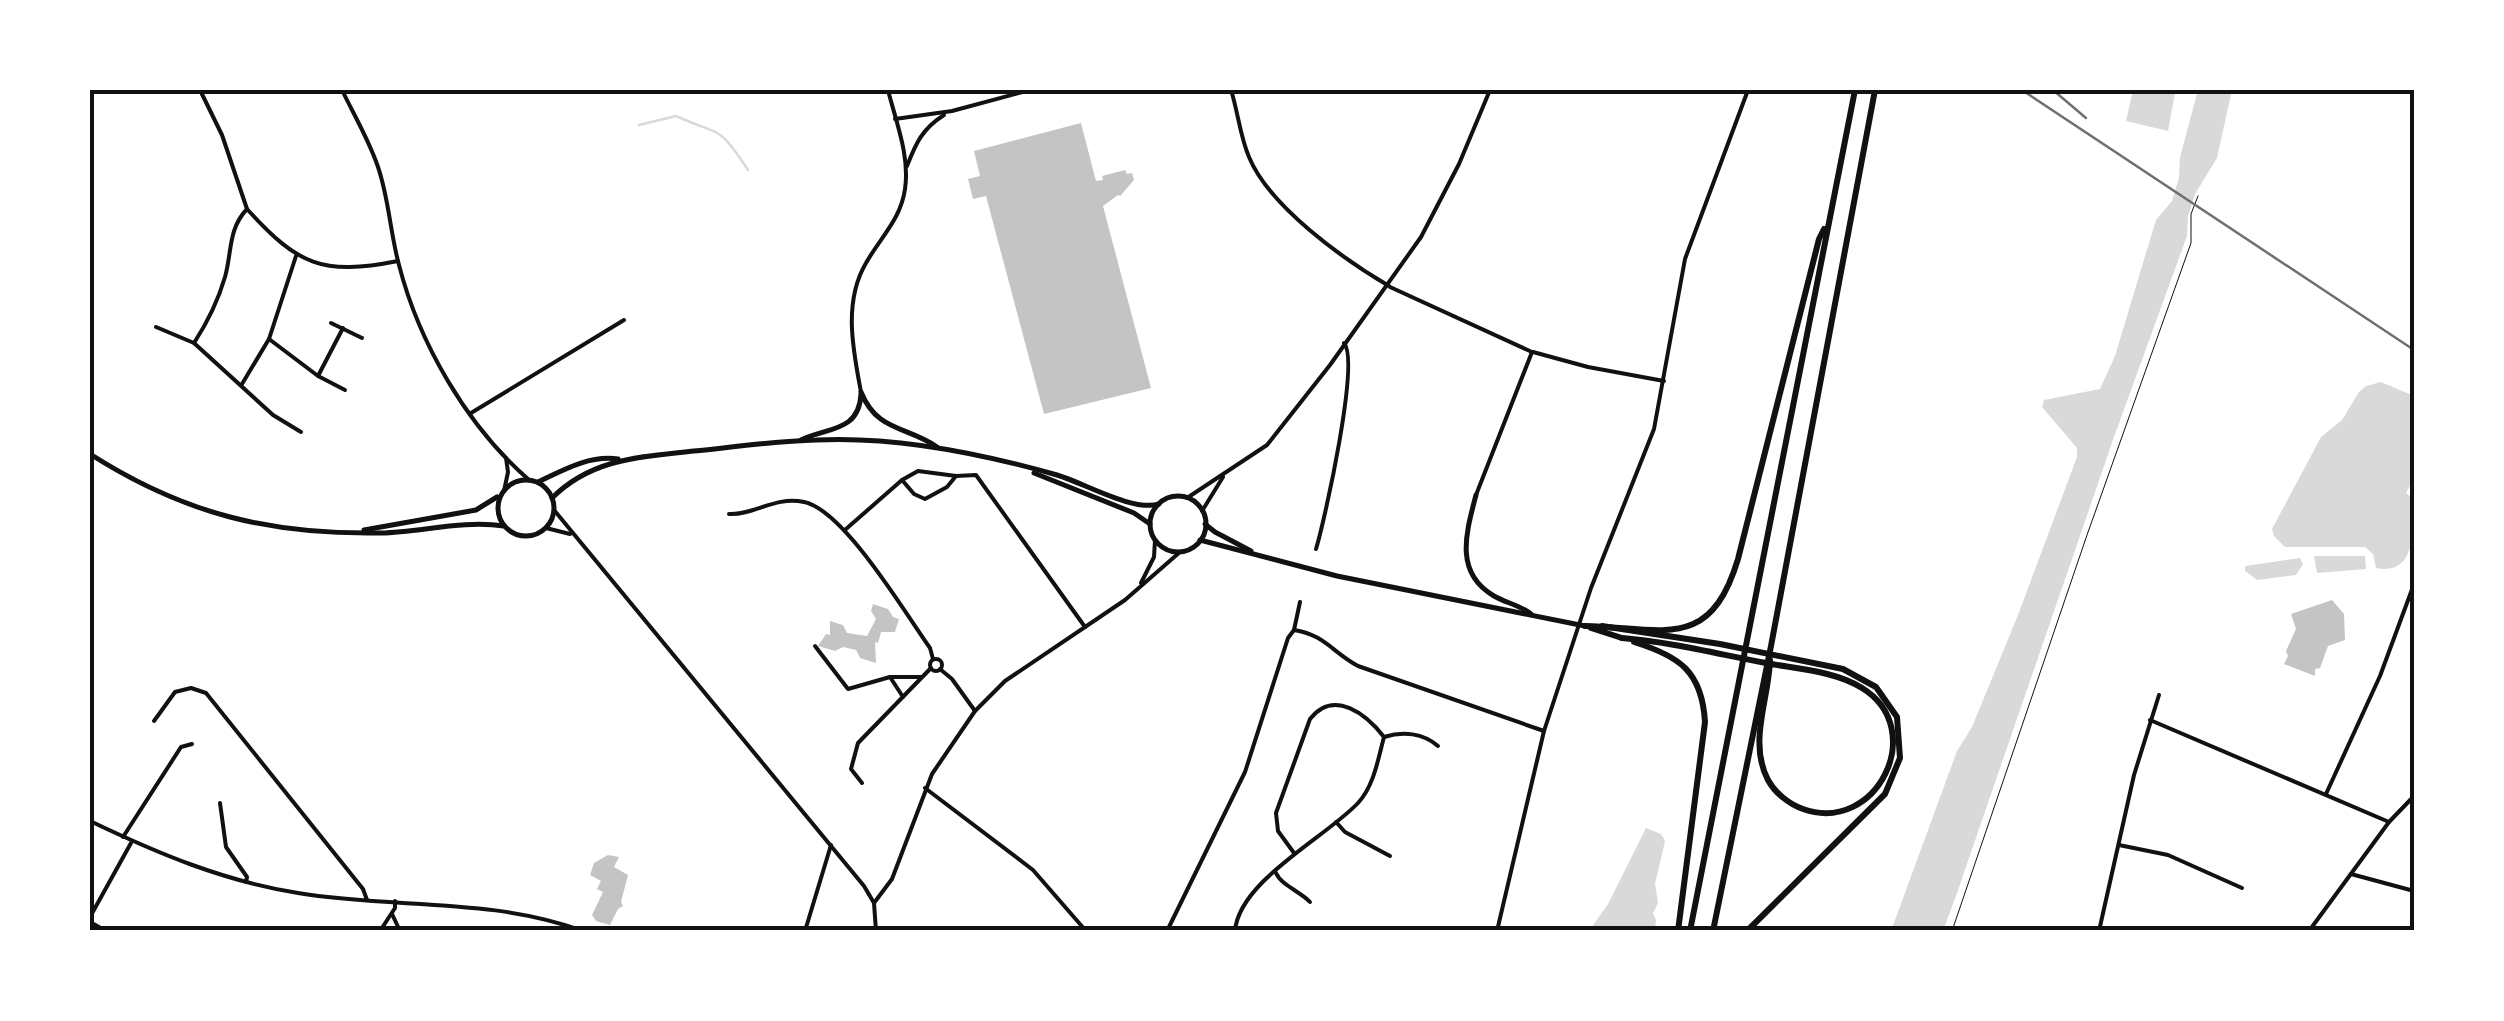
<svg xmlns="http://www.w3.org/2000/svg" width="2504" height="1021" viewBox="0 0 2504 1021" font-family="Montserrat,sans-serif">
<rect width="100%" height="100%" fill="#fff"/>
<g fill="#d9d9d9">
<path d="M2133 90 2175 93 2168 131 2126 121Z"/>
<path d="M2198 90H2232L2217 158 2195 194 2188 216 2187 236 2114 437 1957 893 1943 931H1891L1957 751 1972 727 2018 615 2077 457V448L2042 407 2044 400 2100 389 2115 356 2156 220 2172 201 2179 178 2180 157Z"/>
<path d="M2381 382 2414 396V479L2406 493 2414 499C2414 526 2417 577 2376 568L2373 554 2365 547H2285L2274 536 2272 529 2321 437 2342 420 2359 392 2366 386Z"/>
<path d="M2314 556H2365L2366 569 2317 573Z"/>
<path d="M2300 558 2303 564 2296 575 2257 580 2245 571V566Z"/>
<path d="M1646 828 1661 834 1665 841 1655 884 1658 903 1653 913 1656 920 1655 931H1589L1608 904Z"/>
</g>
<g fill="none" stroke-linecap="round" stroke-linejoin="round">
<path stroke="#d9d9d9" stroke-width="2.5" d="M639 125 676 116C722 137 717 123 748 170"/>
</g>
<g fill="#c4c4c4">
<path d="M1081 123 1096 181 1103 180 1102 176 1125 170 1127 174 1132 173 1134 180 1120 196 1118 195 1103 206 1151 388 1044 414 986 196 973 199 968 179 980 176 974 151Z"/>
<path d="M2332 600 2344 614 2345 640 2328 646 2320 668 2315 669V676L2284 664 2288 656 2286 651 2296 629 2291 614Z"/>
<path d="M873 604 888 609 893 617 899 619 895 632H881L878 643 875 642 876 663 860 658 856 650 843 647 835 651 818 646 826 634 830 635V621L843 625 847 633 867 636 876 619 871 611Z"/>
<path d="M608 855 619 857 614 867 628 875 621 902 623 906 618 909 610 925 596 921 592 915 603 892 597 889 601 881 590 875 594 863Z"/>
</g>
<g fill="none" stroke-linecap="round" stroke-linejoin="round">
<path stroke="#111" stroke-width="1" d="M1952 931 2087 535 2191 243V214L2198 196"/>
<g stroke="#111" stroke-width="4">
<path d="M1231 90C1238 112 1240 136 1249 157 1269 206 1343 259 1389 286"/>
<path d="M895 119 952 111 1030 90"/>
<path d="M907 166C916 143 922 129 944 115"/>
<path d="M247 209C298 265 322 276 398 261"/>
<path d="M331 323 362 338"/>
<path d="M156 327 194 343 273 415 301 432"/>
<path d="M269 339 318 376 345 390"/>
<path d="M194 343C207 323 218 301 225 277 232 252 228 229 247 209L222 135 200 90"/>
<path d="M1533 352 1588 367 1664 381"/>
<path d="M318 376 343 328"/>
<path d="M242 384 269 339 296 256"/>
<path d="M861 392C853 350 843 302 866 263 880 238 901 219 905 189 910 156 896 122 888 90"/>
<path d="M471 413 624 320"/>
<path d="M902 480 914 494 925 499 947 487 956 476"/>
<path d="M729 514C755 515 774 496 804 502 844 510 905 613 930 648L933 659"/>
<path d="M846 529 902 480 918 471 956 476 976 475 1085 627"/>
<path d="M1316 549C1325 519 1360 361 1344 343"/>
<path d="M1141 583 1154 557 1155 540"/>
<path d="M1294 630C1325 635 1332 652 1358 666L1544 731"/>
<path d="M815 646 848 689 890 677H921"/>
<circle cx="936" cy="665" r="6"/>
<path d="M940 669 952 679 975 711"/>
<path d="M890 677 903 697"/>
<path d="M2150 720 2389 822"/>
<path d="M154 721 175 692 191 688 206 693 363 889 367 900"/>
<path d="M1384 737C1403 731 1423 733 1438 746"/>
<path d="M862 783 851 769 858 743 931 668"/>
<path d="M925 788 1033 870 1086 931"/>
<path d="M2326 794 2380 676 2414 584"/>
<path d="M220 803 226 847 247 877 246 882"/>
<path d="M90 821C157 853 223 881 298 893 394 909 490 897 583 931"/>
<path d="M1336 822 1345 832 1390 856"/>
<path d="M123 837 181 747 192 744"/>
<path d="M2119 845 2168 855 2242 888"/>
<path d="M1276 873C1281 885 1301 892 1310 902"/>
<path d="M2351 874 2414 891"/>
<path d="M874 903 892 879 932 774 975 711 1005 681 1125 600 1180 552"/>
<path d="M392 914 400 931"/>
<path d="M90 917 131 843"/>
<path d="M90 922 106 931"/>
<path d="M380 931 395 908V901"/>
<path d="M805 931 831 845"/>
<path d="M1167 931 1245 772 1288 638 1294 630 1300 602"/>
<path d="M1235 931C1239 881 1325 838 1358 803 1374 786 1378 759 1384 737 1367 715 1334 688 1310 719L1276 813 1278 831 1294 853"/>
<path d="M1497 931 1544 731 1591 588 1654 429 1685 259 1748 90"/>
<path d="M2099 931 2134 775 2159 695"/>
</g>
<g stroke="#111" stroke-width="4">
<path d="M342 90C354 115 369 140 378 167 389 199 390 232 399 265 419 343 467 426 528 479"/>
<path d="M1390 287 1532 352 1476 495"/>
<path d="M504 491 508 472 506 458"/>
<path d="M1187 498 1267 445 1330 365 1421 237 1459 164 1490 90"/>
<path d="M554 510 864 886 874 903 876 931"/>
<path d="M1202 511 1223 477"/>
<path d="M546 528 570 534"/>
<path d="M2309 931 2389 822 2414 796"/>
</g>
<g stroke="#111" stroke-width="5">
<path d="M861 392C877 432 907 426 937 447"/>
<path d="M801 440C828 427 859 432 861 394"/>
<path d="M90 454C184 514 270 535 381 533 422 532 462 520 504 526"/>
<path d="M1034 473 1134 513 1150 524"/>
<circle cx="526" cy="508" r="28"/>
<path d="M538 482C563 470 589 455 618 459"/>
<path d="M1476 495C1466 533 1454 573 1494 596 1506 603 1520 605 1531 614"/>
<circle cx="1178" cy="524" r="28"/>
<path d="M552 498C592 458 641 457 694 451 734 447 775 441 816 440 896 436 980 453 1057 475 1084 483 1133 512 1159 504"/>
<path d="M1205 524 1215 532 1251 551"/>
<path d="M364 530 476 510 497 497"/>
<path d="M1200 540 1337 576 1585 626"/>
</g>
<g stroke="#111" stroke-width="6">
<path d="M1585 626C1664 628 1710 652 1738 559L1819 239 1824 229"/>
<path d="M1602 626 1720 644 1843 669 1876 687 1897 717 1900 758 1885 794 1747 931"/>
<path d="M1591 628 1622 638"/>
<path d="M1622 638C1671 642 1718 654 1766 663 1797 669 1835 671 1862 688 1929 729 1877 835 1803 809 1789 804 1775 793 1768 780 1748 742 1769 699 1770 660"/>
<path d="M1634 642C1679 656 1702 671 1705 722L1678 931"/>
<path d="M1690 931 1855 90"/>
<path d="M1713 931 1771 646 1875 90"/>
</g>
<g stroke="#707070" stroke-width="2.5">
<path d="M2022 90 2414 350"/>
<path d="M2053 90 2086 118"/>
</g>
</g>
<rect width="2504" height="1021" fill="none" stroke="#ffffff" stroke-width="185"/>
<rect x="92" y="92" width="2320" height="836" fill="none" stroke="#111" stroke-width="4"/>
</svg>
